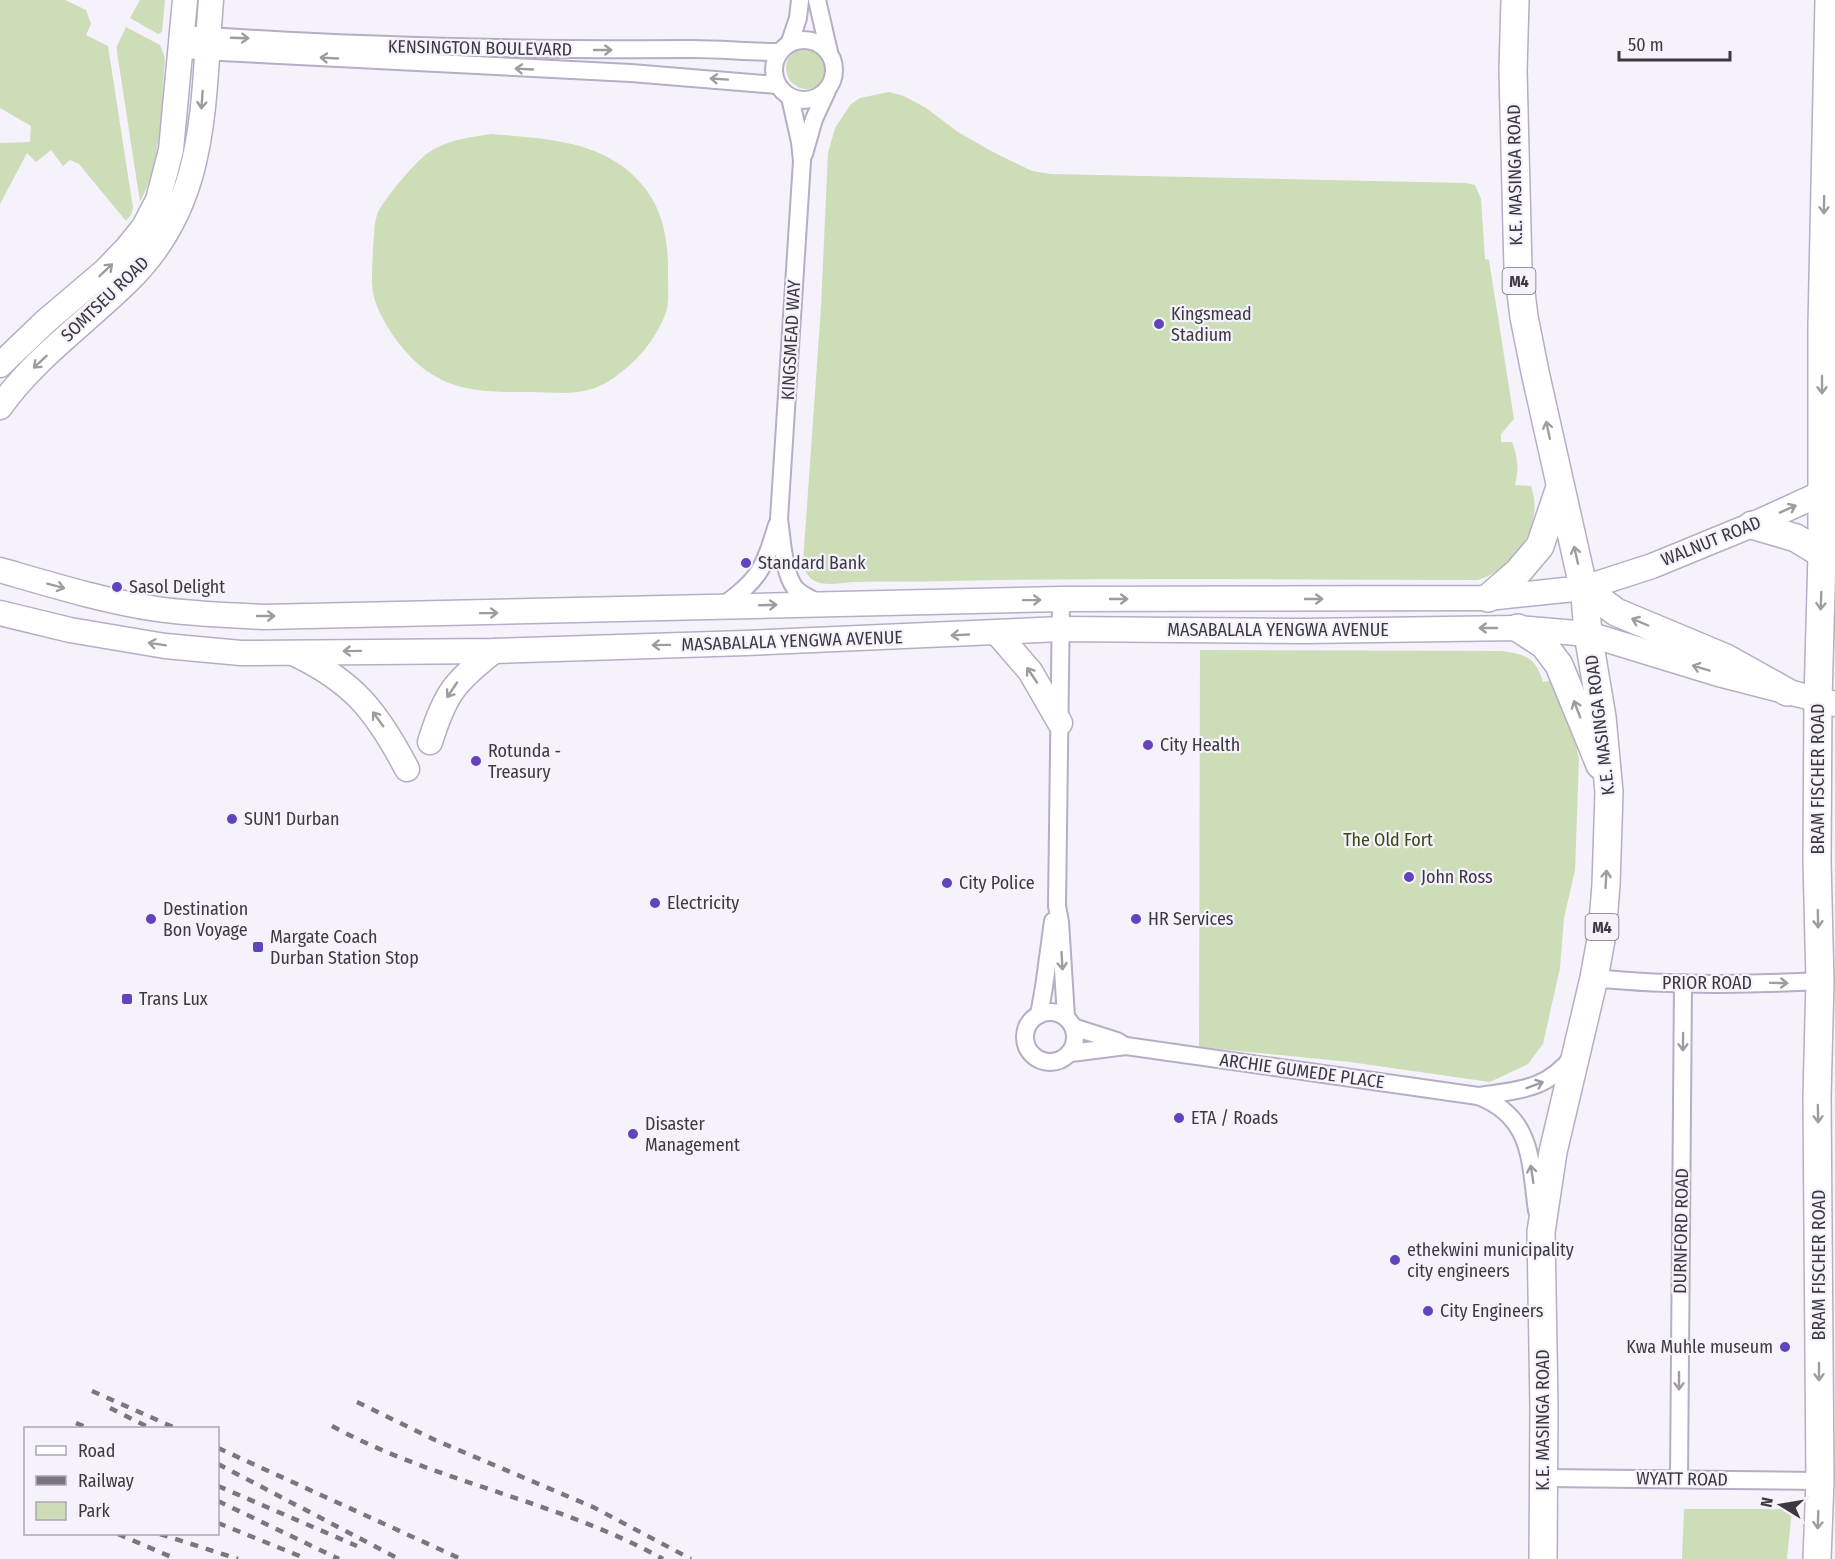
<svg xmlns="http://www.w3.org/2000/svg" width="1835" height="1559" viewBox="0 0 1835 1559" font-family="'Fira Sans Condensed',sans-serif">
<rect width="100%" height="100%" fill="#f5f2fc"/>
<g fill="#cdddb7">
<path d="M0 0H65L86 10 91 24 86 35 108 46 133 208 131 215 126 221 79 164 70 160 63 166 51 150 36 162 27 153 0 204V143L30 142 31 126 0 108Z"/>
<path d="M140 0H165L162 32 158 34 130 18Z"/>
<path d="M126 27 160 45 165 58C161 106 163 158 140 202L117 52V46Z"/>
<circle cx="807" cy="68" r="21"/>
<path d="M889 92 904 96 926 108 958 132 991 151 1032 171 1051 174 1466 183 1475 185 1481 199 1485 259 1489 260 1514 419 1501 434V442H1512C1518 458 1519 469 1515 485L1531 486C1545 525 1515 569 1478 580 1302 580 1126 577 951 581 919 582 887 581 856 582 843 582 826 587 815 581 808 578 805 571 803 563L821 307 828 153 835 128 851 104 860 98Z"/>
<path d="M492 134C535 138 586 139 622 166 661 195 669 232 668 278 668 288 669 300 667 309 658 338 636 363 612 379 584 398 561 392 529 392 496 392 462 393 433 375 409 361 381 324 374 297 370 282 373 263 373 248 374 237 374 221 378 212 385 198 415 162 428 153 446 140 470 137 492 134Z"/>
<path d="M1200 650 1501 651C1525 654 1536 657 1543 682L1560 678 1579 759 1575 870 1564 918 1560 968 1543 1044 1528 1064 1490 1082 1350 1062 1199 1047Z"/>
<path d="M1684 1509H1792L1787 1559H1682Z"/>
</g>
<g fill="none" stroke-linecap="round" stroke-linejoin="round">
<defs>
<g id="minor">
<path d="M817 0 829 52"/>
<path d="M182 34C352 47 522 50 692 49 721 49 750 52 779 52"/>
<circle cx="804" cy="70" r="30"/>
<path d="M790 42 798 18 800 0"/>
<path d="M181 50 631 73 777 85"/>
<path d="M790 97 800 142 802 161 779 519C782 538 783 572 795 588 801 595 811 599 819 603"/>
<path d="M804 154 814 119 827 91"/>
<path d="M1061 599 1057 906 1060 922 1066 1017"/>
<path d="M721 607C760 579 763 570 777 525"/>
<path d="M1594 978C1669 986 1745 985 1820 981"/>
<circle cx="1050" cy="1037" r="25"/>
<path d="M1039 1015 1044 987 1053 921"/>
<path d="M1073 1027 1117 1041 1125 1046"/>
<path d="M1071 1053 1126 1046 1478 1096C1533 1117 1530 1161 1537 1211"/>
<path d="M1479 1096C1519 1090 1547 1090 1573 1056"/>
<path d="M1544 1478 1820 1481"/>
<path d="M1679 1479 1683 983"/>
</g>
<g id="secondary">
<path d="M0 365 46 321 105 271 127 248 144 227 158 200 171 150 185 0"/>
<path d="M0 407C34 359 84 324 126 283 209 204 202 106 211 0"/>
<path d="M0 570C52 585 104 601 157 609 192 614 228 615 263 617L1061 599 1488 598 1584 588 1652 566 1752 525 1835 487"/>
<path d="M0 613 70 630 165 646 241 653 494 651 746 643 1061 629 1304 631 1518 628 1588 634 1722 675 1835 704"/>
<path d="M997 633 1030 671 1060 723"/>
<path d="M295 654C354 682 377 712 407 769"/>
<path d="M430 742C445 694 454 682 494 651"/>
</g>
<g id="trunk">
<path d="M1515 0 1513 71 1518 268 1524 317 1535 372 1585 595 1588 634 1602 717 1609 792 1606 885 1602 934 1594 978 1553 1152 1541 1232 1544 1407 1543 1559"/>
<path d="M1752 525 1796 538 1822 554"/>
<path d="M1584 588 1616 612 1726 658 1787 692"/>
<path d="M1488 598 1518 572 1540 546 1560 487"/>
<path d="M1518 628 1544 645 1559 665 1600 765"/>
<path d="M1817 1559 1820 1481 1817 1097 1820 981 1817 861 1818 700 1822 554V326L1829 0"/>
</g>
</defs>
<use href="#minor" stroke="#b5aec4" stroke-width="20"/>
<use href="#secondary" stroke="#b5aec4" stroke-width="27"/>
<use href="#trunk" stroke="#b5aec4" stroke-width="30"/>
<use href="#minor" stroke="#fff" stroke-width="16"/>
<use href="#secondary" stroke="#fff" stroke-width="24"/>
<use href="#trunk" stroke="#fff" stroke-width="27"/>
<g stroke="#79767f" stroke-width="4.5" stroke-dasharray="8 8" stroke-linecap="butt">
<path d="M92 1391 175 1428"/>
<path d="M357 1402 435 1440 593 1507 691 1559"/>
<path d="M110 1408 150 1428"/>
<path d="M76 1423 88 1428"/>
<path d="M332 1426C437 1483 559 1501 663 1559"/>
<path d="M218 1448 461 1559"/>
<path d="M218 1464 399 1559"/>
<path d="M218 1486 357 1546"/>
<path d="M218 1501 339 1559"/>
<path d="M218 1523 307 1559"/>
<path d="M118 1534 176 1559"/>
<path d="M160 1534 238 1559"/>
</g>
</g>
<defs><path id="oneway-shaft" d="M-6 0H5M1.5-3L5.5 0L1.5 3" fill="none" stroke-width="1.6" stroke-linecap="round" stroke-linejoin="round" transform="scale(1.5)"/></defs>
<g stroke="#9e9ca0">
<use href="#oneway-shaft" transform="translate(240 38) rotate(2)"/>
<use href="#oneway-shaft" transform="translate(603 50)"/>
<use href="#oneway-shaft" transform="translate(329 58) rotate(-177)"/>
<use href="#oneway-shaft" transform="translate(524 69) rotate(-177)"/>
<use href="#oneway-shaft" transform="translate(719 79) rotate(-176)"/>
<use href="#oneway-shaft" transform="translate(202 100) rotate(94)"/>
<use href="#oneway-shaft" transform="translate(1824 205) rotate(91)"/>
<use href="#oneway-shaft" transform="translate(106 270) rotate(-43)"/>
<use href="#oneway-shaft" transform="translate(40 362) rotate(137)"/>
<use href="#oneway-shaft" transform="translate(1822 385) rotate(90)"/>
<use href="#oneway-shaft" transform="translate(1548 430) rotate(-102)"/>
<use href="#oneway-shaft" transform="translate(1788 509) rotate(-24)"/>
<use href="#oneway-shaft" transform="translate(1576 555) rotate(-103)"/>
<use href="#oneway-shaft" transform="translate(56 586) rotate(15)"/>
<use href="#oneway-shaft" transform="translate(1119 599)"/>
<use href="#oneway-shaft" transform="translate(1314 599)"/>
<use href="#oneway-shaft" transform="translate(1032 600) rotate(-1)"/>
<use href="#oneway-shaft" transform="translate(1821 601) rotate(92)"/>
<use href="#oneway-shaft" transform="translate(768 605) rotate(-2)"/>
<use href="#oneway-shaft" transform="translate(489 613) rotate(-1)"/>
<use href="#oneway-shaft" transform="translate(266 616)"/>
<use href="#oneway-shaft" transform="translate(1640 622) rotate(-157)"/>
<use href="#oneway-shaft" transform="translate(1488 628) rotate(-180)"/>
<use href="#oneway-shaft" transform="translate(960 635) rotate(177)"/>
<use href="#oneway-shaft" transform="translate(157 644) rotate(-171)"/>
<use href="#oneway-shaft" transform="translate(661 645) rotate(179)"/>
<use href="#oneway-shaft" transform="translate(352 651) rotate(179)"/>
<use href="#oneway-shaft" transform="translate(1701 668) rotate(-163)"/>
<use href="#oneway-shaft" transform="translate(1032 675) rotate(-124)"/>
<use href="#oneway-shaft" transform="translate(452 690) rotate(124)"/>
<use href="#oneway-shaft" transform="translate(1577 709) rotate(-111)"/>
<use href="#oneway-shaft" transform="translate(378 719) rotate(-126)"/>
<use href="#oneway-shaft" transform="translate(1606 879) rotate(-87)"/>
<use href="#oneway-shaft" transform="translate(1818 919) rotate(89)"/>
<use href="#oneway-shaft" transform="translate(1062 961) rotate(87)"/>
<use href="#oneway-shaft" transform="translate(1779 983) rotate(1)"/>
<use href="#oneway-shaft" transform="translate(1683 1042) rotate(91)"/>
<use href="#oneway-shaft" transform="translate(1535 1085) rotate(-21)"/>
<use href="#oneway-shaft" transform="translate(1818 1114) rotate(89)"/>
<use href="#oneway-shaft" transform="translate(1532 1174) rotate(-99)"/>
<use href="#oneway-shaft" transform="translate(1819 1372) rotate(90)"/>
<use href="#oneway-shaft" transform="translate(1679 1381) rotate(90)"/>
<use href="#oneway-shaft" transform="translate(1818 1520) rotate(92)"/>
</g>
<g fill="#6143bb" stroke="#f5f2fc" stroke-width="2">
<circle cx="1159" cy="324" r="6"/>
<circle cx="746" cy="563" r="6"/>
<circle cx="117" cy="587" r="6"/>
<circle cx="1148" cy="745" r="6"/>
<circle cx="476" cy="761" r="6"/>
<circle cx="232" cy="819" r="6"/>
<circle cx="1409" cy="877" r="6"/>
<circle cx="947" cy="883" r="6"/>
<circle cx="655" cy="903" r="6"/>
<circle cx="151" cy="919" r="6"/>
<circle cx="1136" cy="919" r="6"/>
<rect x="252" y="941" width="12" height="12" rx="3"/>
<rect x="121" y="993" width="12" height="12" rx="3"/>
<circle cx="1179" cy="1118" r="6"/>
<circle cx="633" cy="1134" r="6"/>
<circle cx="1395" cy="1260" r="6"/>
<circle cx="1428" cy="1311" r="6"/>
<circle cx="1785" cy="1347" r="6"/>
</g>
<g text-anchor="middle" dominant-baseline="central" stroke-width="4.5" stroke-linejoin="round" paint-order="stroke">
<g fill="#f5f2fc" stroke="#74707a" stroke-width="1.5">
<rect x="1502.5" y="268" width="33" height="26" rx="4.5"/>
<rect x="1585.5" y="914" width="33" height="26" rx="4.5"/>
</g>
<g font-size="16" font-weight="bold" fill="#3c3942">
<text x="1519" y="281">M4</text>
<text x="1602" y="927">M4</text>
</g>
<g font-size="18" fill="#3c3942" stroke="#f5f2fc">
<text transform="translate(480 48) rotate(1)">KENSINGTON BOULEVARD</text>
<text transform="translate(1515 175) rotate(-91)">K.E. MASINGA ROAD</text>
<text transform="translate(105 299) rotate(-44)">SOMTSEU ROAD</text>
<text transform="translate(791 340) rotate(-87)">KINGSMEAD WAY</text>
<text transform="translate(1711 541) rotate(-22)">WALNUT ROAD</text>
<text x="1278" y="630">MASABALALA YENGWA AVENUE</text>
<text transform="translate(792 641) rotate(-2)">MASABALALA YENGWA AVENUE</text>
<text transform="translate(1600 725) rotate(-97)">K.E. MASINGA ROAD</text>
<text transform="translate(1818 779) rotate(-90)">BRAM FISCHER ROAD</text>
<text x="1707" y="983">PRIOR ROAD</text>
<text transform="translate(1302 1071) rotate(8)">ARCHIE GUMEDE PLACE</text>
<text transform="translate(1681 1231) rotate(-89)">DURNFORD ROAD</text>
<text transform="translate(1819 1265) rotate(-90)">BRAM FISCHER ROAD</text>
<text transform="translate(1543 1420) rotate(-90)">K.E. MASINGA ROAD</text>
<text transform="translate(1682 1479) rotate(1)">WYATT ROAD</text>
</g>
<g font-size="18" fill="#3c3942" stroke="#f5f2fc" text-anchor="start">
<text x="1171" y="314">Kingsmead<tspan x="1171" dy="21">Stadium</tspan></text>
<text x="758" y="563">Standard Bank</text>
<text x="129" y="587">Sasol Delight</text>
<text x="1160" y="745">City Health</text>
<text x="488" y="751">Rotunda -<tspan x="488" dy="21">Treasury</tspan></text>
<text x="244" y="819">SUN1 Durban</text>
<text x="1421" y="877">John Ross</text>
<text x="959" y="883">City Police</text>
<text x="667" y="903">Electricity</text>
<text x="163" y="909">Destination<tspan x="163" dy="21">Bon Voyage</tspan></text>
<text x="1148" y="919">HR Services</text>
<text x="270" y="937">Margate Coach<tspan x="270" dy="21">Durban Station Stop</tspan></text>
<text x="139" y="999">Trans Lux</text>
<text x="1191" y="1118">ETA / Roads</text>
<text x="645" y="1124">Disaster<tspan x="645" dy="21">Management</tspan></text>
<text x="1407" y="1250">ethekwini municipality<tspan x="1407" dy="21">city engineers</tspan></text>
<text x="1440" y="1311">City Engineers</text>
<text x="1773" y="1347" text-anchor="end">Kwa Muhle museum</text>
</g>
<g font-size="18" fill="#374a0f" stroke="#f5f2fc">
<text x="1388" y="840">The Old Fort</text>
</g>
</g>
<rect x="24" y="1427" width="195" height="108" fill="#f5f2fc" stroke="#aba8b2" stroke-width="1.5"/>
<rect x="36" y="1446" width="30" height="9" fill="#ffffff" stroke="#aba8b2" stroke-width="1.5"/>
<text x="78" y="1457" font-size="18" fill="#3c3942">Road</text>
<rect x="36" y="1476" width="30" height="9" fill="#79767f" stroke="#aba8b2" stroke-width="1.5"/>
<text x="78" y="1487" font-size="18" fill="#3c3942">Railway</text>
<rect x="36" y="1502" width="30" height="18" fill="#cdddb7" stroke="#aba8b2" stroke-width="1.5"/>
<text x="78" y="1517" font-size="18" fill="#3c3942">Park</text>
<g transform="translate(1781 1505) rotate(281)" stroke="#f5f2fc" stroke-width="4.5" paint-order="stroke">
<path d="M0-4.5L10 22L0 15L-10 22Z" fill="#3c3942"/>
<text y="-9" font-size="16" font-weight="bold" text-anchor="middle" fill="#3c3942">N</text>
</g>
<path d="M1619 51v9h111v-9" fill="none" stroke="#3c3942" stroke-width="3"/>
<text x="1628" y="51" font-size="18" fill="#3c3942" stroke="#f5f2fc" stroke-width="4.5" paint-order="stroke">50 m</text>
</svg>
